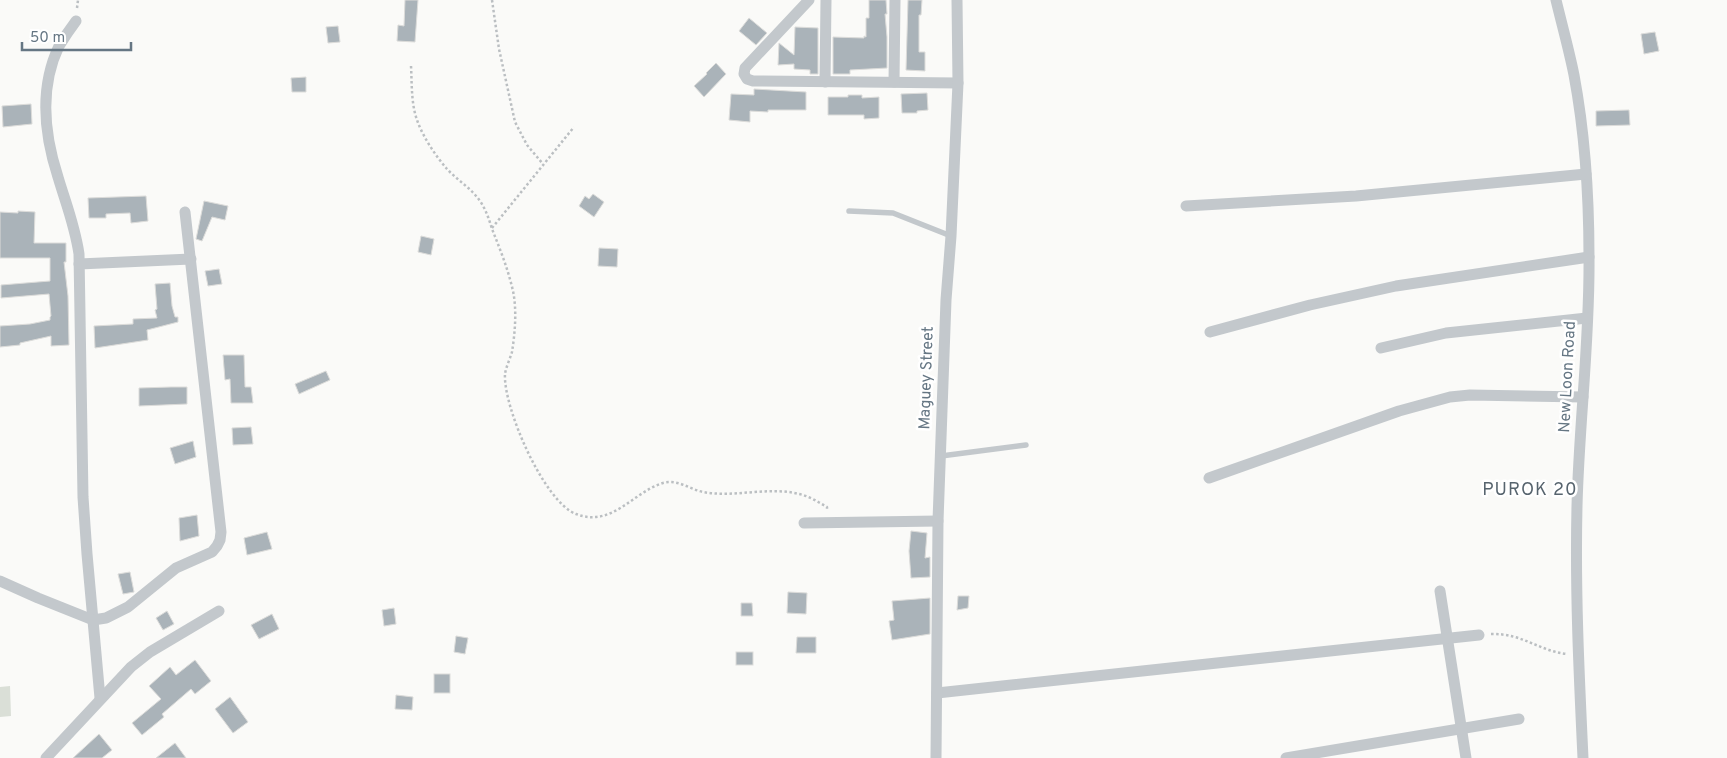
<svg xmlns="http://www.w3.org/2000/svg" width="1727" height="758" viewBox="0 0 1727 758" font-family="Overpass,sans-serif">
<rect width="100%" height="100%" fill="#fafaf8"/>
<path fill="#dadfd7" d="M10 686 11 716 0 717V687Z"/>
<g fill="#aab3b9" stroke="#dcdcda">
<path d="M405 0H418L415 42 397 41 398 25 404 26Z"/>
<path d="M869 0H886L887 14H885L887 37V68L850 70V74H833V37L864 38V36L866 37V18H869Z"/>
<path d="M908 0H922L921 15H919V52H925V71L906 70Z"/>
<path d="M749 18 767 33 756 45 739 31Z"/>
<path d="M338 26 340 42 328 43 326 27Z"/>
<path d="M795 27 818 28V74H810V70L794 69V64L778 65 779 43 794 55Z"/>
<path d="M1655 32 1659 51 1644 54 1641 34Z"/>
<path d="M716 63 726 74 704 97 694 86 707 74 706 73Z"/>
<path d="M306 77V92H292L291 78Z"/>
<path d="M754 89 806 92V110H768V112L750 111V122L729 120 731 94 754 95Z"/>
<path d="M927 93 928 110 917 111V113H902L901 94Z"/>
<path d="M848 95H862V98L879 97V118L864 119V115H828V97H848Z"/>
<path d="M31 104 32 124 3 127 2 106Z"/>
<path d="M1629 110 1630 125 1596 126V111Z"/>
<path d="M593 194 604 202 594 217 579 206 585 196 589 199Z"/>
<path d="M146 196 148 221 131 223 130 213 106 214V218H89L88 198Z"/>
<path d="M204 201 228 206 225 220 212 217 202 241 196 239Z"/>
<path d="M18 211 35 212 34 243H66V262H64L68 296 69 345 51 346V336L20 343V345L0 347V326L30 324 50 320V317L51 316 49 294 1 298V285L50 281V258H0V212L18 213Z"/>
<path d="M421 236 434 239 431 255 418 252Z"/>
<path d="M599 248 618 249 617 267 598 266Z"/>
<path d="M219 269 222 284 208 286 205 271Z"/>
<path d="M170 283 172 306 175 317H178V322L147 330 148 340 95 348 94 326 133 324V319L157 318 155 310 157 309 155 284Z"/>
<path d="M223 355H244L245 387H251L253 403H231L230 379 225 380Z"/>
<path d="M326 371 330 380 299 394 295 384Z"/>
<path d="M171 387H187V404L139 406V388Z"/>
<path d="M251 427 253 444 233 445 232 428Z"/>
<path d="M193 441 196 457 175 464 170 448Z"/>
<path d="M197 515 199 536 180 541 179 518Z"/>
<path d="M911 531 927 533 925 558 930 557V577L911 578 909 551Z"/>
<path d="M267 532 272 549 247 555 244 538Z"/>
<path d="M130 572 134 592 123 594 118 574Z"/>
<path d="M788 592 807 593 806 614 787 613Z"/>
<path d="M958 596H969L968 608 957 610Z"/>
<path d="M930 598V634L892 640 889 621 894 620 892 601Z"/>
<path d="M741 603H752L753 616H741Z"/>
<path d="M394 608 396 624 384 626 382 610Z"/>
<path d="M167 611 174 624 163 630 156 618Z"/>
<path d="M272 614 279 629 259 639 251 625Z"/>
<path d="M456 636 468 638 465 654 454 652Z"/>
<path d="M797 637H816V653H796Z"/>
<rect x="736" y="652" width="17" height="13"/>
<path d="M195 660 211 681 195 694 191 689 162 714 164 717 142 735 132 723 161 699 149 686 170 667 176 675Z"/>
<rect x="434" y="674" width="16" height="19"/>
<path d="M396 695 413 697 412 710 395 709Z"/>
<path d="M230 697 248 722 233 733 215 709Z"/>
<path d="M99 734 112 750 102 758H73Z"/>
<path d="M175 743 186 758H156Z"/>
</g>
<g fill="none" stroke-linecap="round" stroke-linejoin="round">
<g stroke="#bbbfc2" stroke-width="2.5" stroke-dasharray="2.5 2.5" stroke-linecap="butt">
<path d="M492 0 499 49 515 122 527 145 543 164"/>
<path d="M77 8 78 0"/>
<path d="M411 66C412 84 411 103 417 120 423 137 435 155 447 169 457 180 471 188 480 201 486 210 489 219 492 229 500 249 508 269 513 291 517 310 515 333 512 352 510 359 506 367 505 374 503 407 544 502 576 514 612 528 633 492 663 483 678 479 689 489 703 492 734 498 769 486 799 494 809 496 818 502 827 507V510"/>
<path d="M492 228 574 127"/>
<path d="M1491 634C1522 633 1539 651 1567 654"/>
</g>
<g stroke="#c3c8cc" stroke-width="5.5">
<path d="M849 211 893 213 951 236"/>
<path d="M941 456 1026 445"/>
</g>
<g stroke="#c3c8cc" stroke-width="11">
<path d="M809 0 745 68 744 74 747 79 753 81 958 83"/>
<path d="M1556 0C1562 25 1569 50 1574 75 1585 134 1589 197 1589 257 1590 340 1579 423 1577 506 1575 590 1579 674 1583 758"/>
<path d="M76 21C70 29 64 38 59 46 39 88 44 134 58 177 66 204 75 226 79 254L83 497 87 554 100 698"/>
<path d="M825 82 826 0"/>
<path d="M894 82 895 0"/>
<path d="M1186 206 1356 196 1586 174"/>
<path d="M79 264 191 259"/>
<path d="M1210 332 1310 305 1396 286 1589 257"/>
<path d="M1381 348 1446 333 1587 318"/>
<path d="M1209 478 1399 411 1450 397 1470 395 1583 397"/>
<path d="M804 523 938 521"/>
<path d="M0 581 38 598 93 620 106 618 128 607 176 568 212 552 217 546 220 540 221 532 185 212"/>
<path d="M1440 591 1466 758"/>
<path d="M937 693 1479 635"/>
<path d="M46 758 131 667 150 652 219 611"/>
<path d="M936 758 938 521 946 300 951 236 958 83 957 0"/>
<path d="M1286 758 1519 719"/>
</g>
</g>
<g text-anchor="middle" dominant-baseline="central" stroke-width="5" stroke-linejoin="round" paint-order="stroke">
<g font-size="16" fill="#657683" stroke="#fff">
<text transform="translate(1568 377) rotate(-87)">New Loon Road</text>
<text transform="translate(927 378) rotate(-88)">Maguey Street</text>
</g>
<g font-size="18" letter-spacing="1" fill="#57646e" stroke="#fff">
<text x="1530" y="490">PUROK 20</text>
</g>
</g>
<path d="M22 42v8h109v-8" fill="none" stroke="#657683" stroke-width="2.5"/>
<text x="30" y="42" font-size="15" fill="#657683" stroke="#ffffff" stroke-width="4" paint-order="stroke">50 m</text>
</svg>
